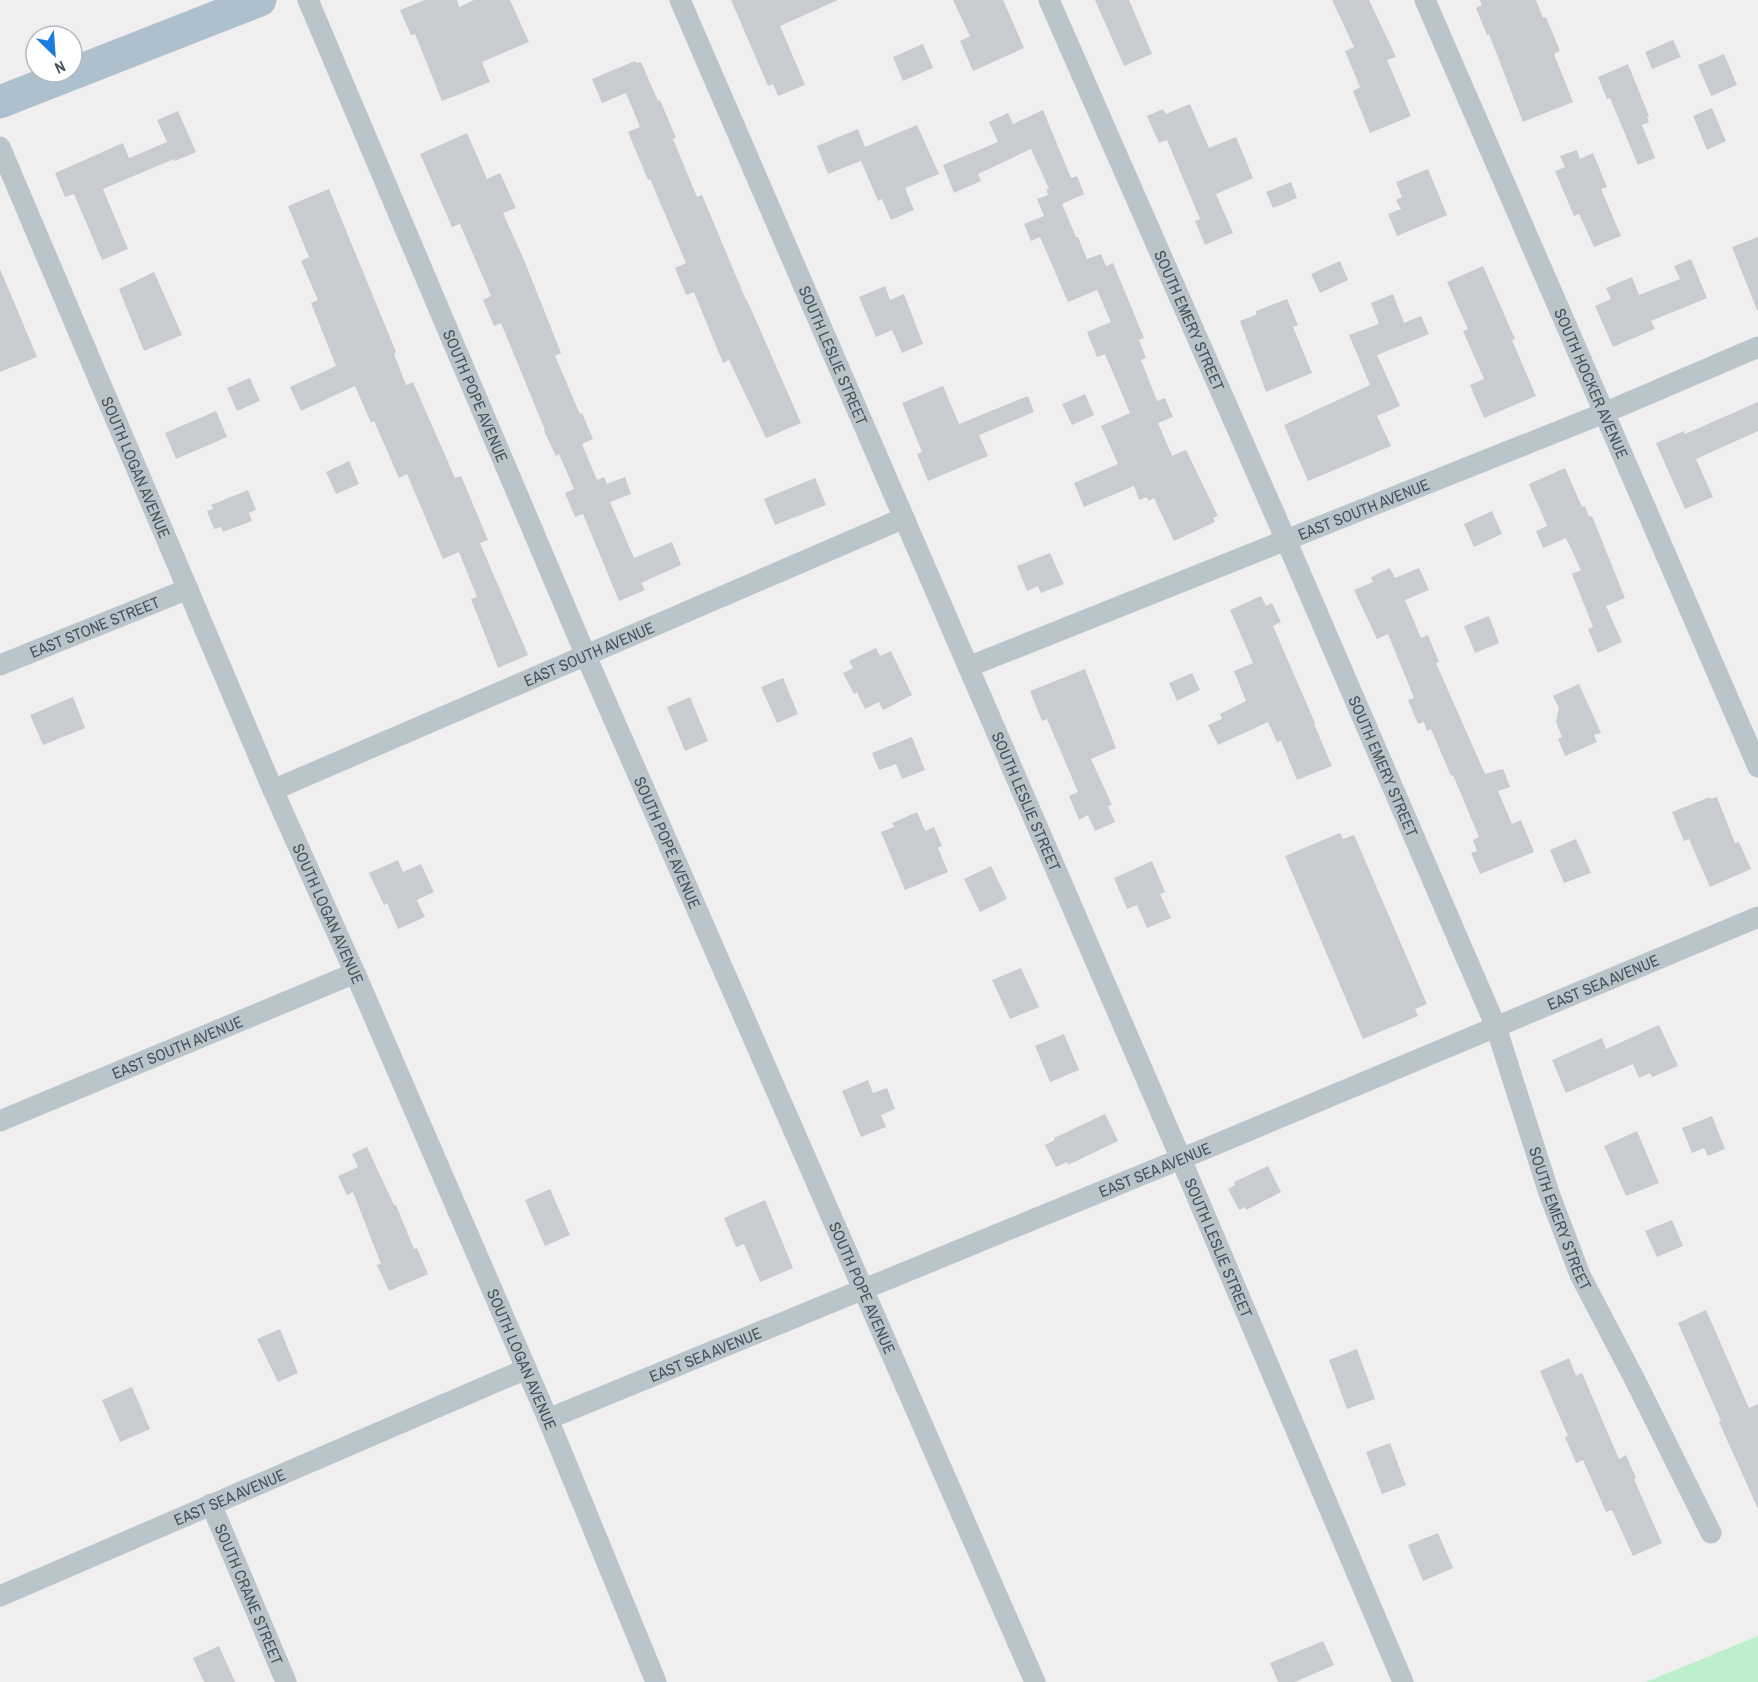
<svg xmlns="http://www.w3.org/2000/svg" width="1758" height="1682" viewBox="0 0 1758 1682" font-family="'Archivo Narrow',sans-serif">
<rect width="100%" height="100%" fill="#f1eeef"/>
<path fill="#bdefcd" d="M1758 1636V1682H1646Z"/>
<g fill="#c8ccd1">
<path d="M425 0H457L459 7 474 0H510L529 42 482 62 490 82 442 101 415 34 411 35 400 10Z"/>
<path d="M731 0H838L780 26 805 85 778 96 773 84 768 86Z"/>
<path d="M953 0H1003L1024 48 973 71 960 41 970 36Z"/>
<path d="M1095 0H1129L1152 54 1124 66Z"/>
<path d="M1332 0H1369L1396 57 1387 60 1411 116 1370 133 1353 91 1360 87 1345 51 1354 47Z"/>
<path d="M1480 0H1536L1543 18 1546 17 1560 51 1554 54 1573 102 1523 122 1489 34 1487 35 1476 8 1482 5Z"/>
<path d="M1673 40 1681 57 1652 69 1645 52Z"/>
<path d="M923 44 933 68 903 81 893 57Z"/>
<path d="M1724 54 1737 85 1711 96 1698 65Z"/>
<path d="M635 61 637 63 641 62 658 101 660 100 676 138 673 139 697 197 702 195 746 300H747L801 423 766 438 729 360 723 363 694 292 686 295 675 268 686 263 650 179 648 180 628 132 640 127 626 93 602 103 592 79Z"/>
<path d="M1628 64 1649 116 1647 117 1649 122 1642 125 1655 158 1638 165 1610 98 1607 99 1598 77Z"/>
<path d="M1190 104 1209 148 1236 137 1253 178 1216 194 1233 233 1205 245 1195 221 1200 219 1167 140 1159 143 1147 116 1163 109 1166 114Z"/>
<path d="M1712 108 1726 141 1707 150 1693 116Z"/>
<path d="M1043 110 1071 178 1077 176 1084 194 1062 204 1076 237H1078L1087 259 1101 254 1106 266 1113 263 1144 338 1139 340 1146 358 1141 360 1157 401 1165 398 1173 417 1158 423 1172 456 1186 450 1218 516 1213 518 1215 522 1174 541 1154 498 1148 501 1147 497 1139 500 1134 486 1084 507 1074 483 1118 464 1101 426 1130 413 1105 354 1097 357 1087 332 1111 322 1097 290 1068 302 1040 237 1031 241 1024 224 1044 216 1037 199 1048 195 1046 189H1049L1031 149 978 174 981 181 954 193 943 165 998 142 989 122 1008 113 1013 124Z"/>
<path d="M178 111 196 152 175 161 174 159 103 189 128 249 102 260 74 194 65 197 55 173 123 143 129 158 167 142 157 120Z"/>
<path d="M917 125 939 174 905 188 914 210 891 220 882 199 878 201 861 161 828 174 817 146 858 129 865 147Z"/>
<path d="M467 133 487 179 500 173 516 208 503 213 524 260 561 353 555 356 580 414 582 413 593 439 582 444 597 480 604 477 607 484 625 477 631 494 610 502 634 558 672 542 681 565 641 583 645 590 619 601 583 514 575 517 565 493 574 489 559 454 556 456 544 431 545 430 501 323 494 326 483 300 491 296 460 224 452 227 420 154Z"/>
<path d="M1577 150 1580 159 1593 153 1607 187 1601 189 1621 236 1594 247 1579 214 1574 216 1555 171 1565 167 1560 156Z"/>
<path d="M1428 169 1447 215 1397 236 1388 214 1401 209 1396 200 1402 197 1396 182Z"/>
<path d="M1291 182 1297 198 1273 208 1266 192Z"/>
<path d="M329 189 396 352 394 354 406 385 413 382 455 478 461 476 488 540 480 543 528 655 498 668 471 599 477 597 459 552 443 559 407 474 399 478 374 421 371 423 355 386 301 411 290 387 336 366 311 303 318 300 301 261 309 257 288 206Z"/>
<path d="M1758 237V310H1757L1732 247Z"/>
<path d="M1691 259 1707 298 1651 321 1655 329 1613 347 1595 306 1611 299 1606 288 1632 277 1639 295 1680 279 1674 266Z"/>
<path d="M1340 261 1348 280 1320 293 1311 274Z"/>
<path d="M1483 266 1515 339 1512 340 1536 396 1484 418 1470 385 1484 379 1463 331 1468 329 1447 282Z"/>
<path d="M0 269 37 357 0 372Z"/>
<path d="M154 272 182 335 144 351 119 289Z"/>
<path d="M885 286 890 300 904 294 923 344 902 353 892 330 876 337 859 297Z"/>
<path d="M1393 294 1404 323 1421 316 1429 334 1377 355 1400 406 1377 416 1391 446 1308 481 1284 425 1370 385 1349 335 1379 324 1371 303Z"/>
<path d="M1287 299 1298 325 1293 327 1312 373 1266 392 1240 321 1256 315V311Z"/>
<path d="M250 378 260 401 237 411 227 388Z"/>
<path d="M943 386 959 424 1028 396 1034 412 979 435 988 456 928 481 917 454 922 452 902 403Z"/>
<path d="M1085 394 1094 415 1072 425 1062 404Z"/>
<path d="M1758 402V431L1696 459 1713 497 1685 509 1656 443 1684 431 1685 434Z"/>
<path d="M216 411 227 437 176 459 165 433Z"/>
<path d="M349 461 359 484 336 494 326 472Z"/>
<path d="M1565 468 1582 507 1585 506 1589 517 1592 516 1625 598 1606 606 1622 642 1598 653 1588 629 1593 627 1572 574 1581 570 1566 538 1543 548 1536 531 1547 526 1529 484Z"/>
<path d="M815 478 826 505 775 525 764 499Z"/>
<path d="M248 490 256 510 249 513 252 521 223 532 221 527 214 529 207 511 213 509 211 505Z"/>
<path d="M1492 511 1502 534 1474 547 1464 524Z"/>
<path d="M1050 553 1064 584 1041 593 1038 586 1027 591 1017 566Z"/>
<path d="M1390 568 1395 578 1419 568 1429 590 1405 600 1421 638 1428 635 1439 662 1436 663 1485 774 1503 769 1510 787 1498 791 1512 824 1521 820 1534 852 1480 874 1471 853 1477 851 1473 840 1479 837 1453 775 1451 776 1431 729 1427 731 1424 722 1418 724 1408 700 1414 698 1388 634 1377 639 1354 590 1373 582 1371 577Z"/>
<path d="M1261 596 1266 606 1272 603 1281 622 1273 626 1315 723 1314 724 1332 766 1297 780 1281 741 1277 742 1268 722 1218 745 1208 725 1222 719 1220 714 1246 701 1234 671 1253 663 1230 610Z"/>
<path d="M1489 616 1499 643 1475 653 1464 626Z"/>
<path d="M876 648 880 656 891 651 912 695 883 710 879 702 865 709 857 692 854 694 843 673 853 668 849 661Z"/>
<path d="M1085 669 1116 748 1091 759 1112 805 1108 806 1115 822 1095 831 1088 815 1079 820 1069 796 1078 792 1047 719 1042 721 1030 691Z"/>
<path d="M1192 673 1200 690 1177 701 1169 683Z"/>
<path d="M783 678 798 714 777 723 761 687Z"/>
<path d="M1579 684 1601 733 1594 735 1597 742 1565 756 1558 739 1562 737 1556 722 1559 708 1553 696Z"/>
<path d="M73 697 85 728 43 745 30 715Z"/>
<path d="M690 697 708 741 685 751 667 707Z"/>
<path d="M912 737 925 770 902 779 896 764 879 770 872 753Z"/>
<path d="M1710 797 1711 799 1717 797 1735 843 1739 842 1751 869 1710 887 1689 839 1684 841 1672 812Z"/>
<path d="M917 812 925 831 934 827 942 846 938 848 948 872 905 890 881 832 894 827 892 823Z"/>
<path d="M1340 833 1343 839 1354 835 1427 1004 1415 1009 1418 1016 1363 1039 1285 856Z"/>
<path d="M1576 839 1591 873 1564 883 1550 850Z"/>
<path d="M398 860 403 872 421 864 434 892 417 900 425 917 398 929 387 903 384 905 369 873Z"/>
<path d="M1152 861 1165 892 1160 894 1171 918 1147 928 1137 905 1127 909 1114 878Z"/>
<path d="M991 866 1007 899 980 912 964 879Z"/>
<path d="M1021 968 1039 1007 1010 1019 992 980Z"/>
<path d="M1659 1025 1678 1066 1652 1077 1650 1073 1639 1078 1633 1064 1566 1093 1552 1060 1602 1038 1606 1049Z"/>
<path d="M1064 1034 1079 1070 1050 1082 1035 1046Z"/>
<path d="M868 1080 873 1093 887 1088 895 1109 881 1115 886 1127 861 1137 842 1091Z"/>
<path d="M1105 1114 1118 1141 1068 1165 1067 1162 1056 1167 1045 1145 1055 1140 1054 1138Z"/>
<path d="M1712 1116 1725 1149 1708 1156 1704 1148 1692 1153 1682 1128Z"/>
<path d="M1637 1131 1659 1183 1626 1196 1604 1146Z"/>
<path d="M367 1147 394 1205H396L414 1249 417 1248 428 1274 389 1291 377 1265 381 1264 353 1192 347 1195 338 1176 358 1167 352 1154Z"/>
<path d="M1268 1166 1281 1192 1246 1210 1245 1207 1239 1210 1228 1189 1235 1185 1234 1182Z"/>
<path d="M550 1189 570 1235 545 1246 525 1200Z"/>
<path d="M765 1200 793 1268 760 1282 744 1244 736 1247 724 1218Z"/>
<path d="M1672 1220 1683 1246 1657 1257 1645 1231Z"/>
<path d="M1706 1310 1749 1408 1758 1404V1509L1719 1422 1721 1421 1678 1323Z"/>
<path d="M280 1329 298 1373 278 1382 257 1339Z"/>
<path d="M1357 1349 1375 1399 1347 1409 1329 1360Z"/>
<path d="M1569 1358 1576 1376 1582 1373 1619 1459 1626 1455 1636 1478 1634 1479 1662 1543 1633 1556 1612 1510 1606 1512 1583 1460 1576 1463 1565 1437 1568 1436 1540 1371Z"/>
<path d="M132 1387 150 1429 120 1442 102 1400Z"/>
<path d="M1390 1443 1406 1485 1382 1494 1366 1452Z"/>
<path d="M1438 1533 1453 1568 1423 1581 1408 1545Z"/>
<path d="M1323 1641 1334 1665 1295 1682H1278L1270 1663Z"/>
<path d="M219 1646 235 1682H204L193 1658Z"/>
</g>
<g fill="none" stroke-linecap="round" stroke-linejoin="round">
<g stroke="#bac4cb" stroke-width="21">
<path id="s1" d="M308 0 586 656 1035 1682"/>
<path id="s2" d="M680 0 1181 1159 1403 1682"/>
<path id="s3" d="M1049 0 1286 540 1496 1027 1549 1193 1580 1275 1636 1382 1711 1533"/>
<path id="s4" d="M1425 0 1758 767"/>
<path id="s5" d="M0 147 273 790 355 973 548 1419 656 1682"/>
<path id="s6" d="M0 665 188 589"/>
<path id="s7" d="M968 667 1604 413 1758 347"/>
<path id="s8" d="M273 790 904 518"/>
<path id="s9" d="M0 1121 355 973"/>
<path id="s10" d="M548 1419 1212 1146 1758 917"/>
<path id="s11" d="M211 1504 286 1682"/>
<path id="s12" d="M0 1596 526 1369"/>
</g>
<path stroke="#aec0cd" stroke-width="33" d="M0 102 260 0"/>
</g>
<g text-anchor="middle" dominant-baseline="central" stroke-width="6" stroke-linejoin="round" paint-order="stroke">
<g font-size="16" fill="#47535c" stroke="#fff">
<text stroke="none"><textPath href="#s3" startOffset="350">SOUTH EMERY STREET</textPath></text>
<text stroke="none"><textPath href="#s2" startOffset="387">SOUTH LESLIE STREET</textPath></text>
<text stroke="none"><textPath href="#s4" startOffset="418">SOUTH HOCKER AVENUE</textPath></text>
<text stroke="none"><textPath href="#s1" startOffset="430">SOUTH POPE AVENUE</textPath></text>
<text stroke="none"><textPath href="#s5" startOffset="348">SOUTH LOGAN AVENUE</textPath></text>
<text stroke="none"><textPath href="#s7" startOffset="426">EAST SOUTH AVENUE</textPath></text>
<text stroke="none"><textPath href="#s6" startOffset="102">EAST STONE STREET</textPath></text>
<text stroke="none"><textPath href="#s8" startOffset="344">EAST SOUTH AVENUE</textPath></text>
<text stroke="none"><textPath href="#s3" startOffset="836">SOUTH EMERY STREET</textPath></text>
<text stroke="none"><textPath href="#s2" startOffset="873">SOUTH LESLIE STREET</textPath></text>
<text stroke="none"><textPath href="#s1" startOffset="916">SOUTH POPE AVENUE</textPath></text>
<text stroke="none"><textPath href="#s5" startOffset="834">SOUTH LOGAN AVENUE</textPath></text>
<text stroke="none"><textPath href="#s10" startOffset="1142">EAST SEA AVENUE</textPath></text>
<text stroke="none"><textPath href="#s9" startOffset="192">EAST SOUTH AVENUE</textPath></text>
<text stroke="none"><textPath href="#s10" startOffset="656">EAST SEA AVENUE</textPath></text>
<text stroke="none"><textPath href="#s3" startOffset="1322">SOUTH EMERY STREET</textPath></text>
<text stroke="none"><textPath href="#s2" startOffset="1359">SOUTH LESLIE STREET</textPath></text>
<text stroke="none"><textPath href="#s1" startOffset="1402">SOUTH POPE AVENUE</textPath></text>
<text stroke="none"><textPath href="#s10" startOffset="170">EAST SEA AVENUE</textPath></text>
<text stroke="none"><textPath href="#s5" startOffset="1320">SOUTH LOGAN AVENUE</textPath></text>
<text stroke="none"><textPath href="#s12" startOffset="250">EAST SEA AVENUE</textPath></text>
<text stroke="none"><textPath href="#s11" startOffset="98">SOUTH CRANE STREET</textPath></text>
</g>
</g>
<g transform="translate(54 54) rotate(155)"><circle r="28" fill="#ffffff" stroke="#b5babe" stroke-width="1.5"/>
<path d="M0-4.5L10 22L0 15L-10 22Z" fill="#1a7cdf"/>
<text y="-9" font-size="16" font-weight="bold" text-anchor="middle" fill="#47535c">N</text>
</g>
</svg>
